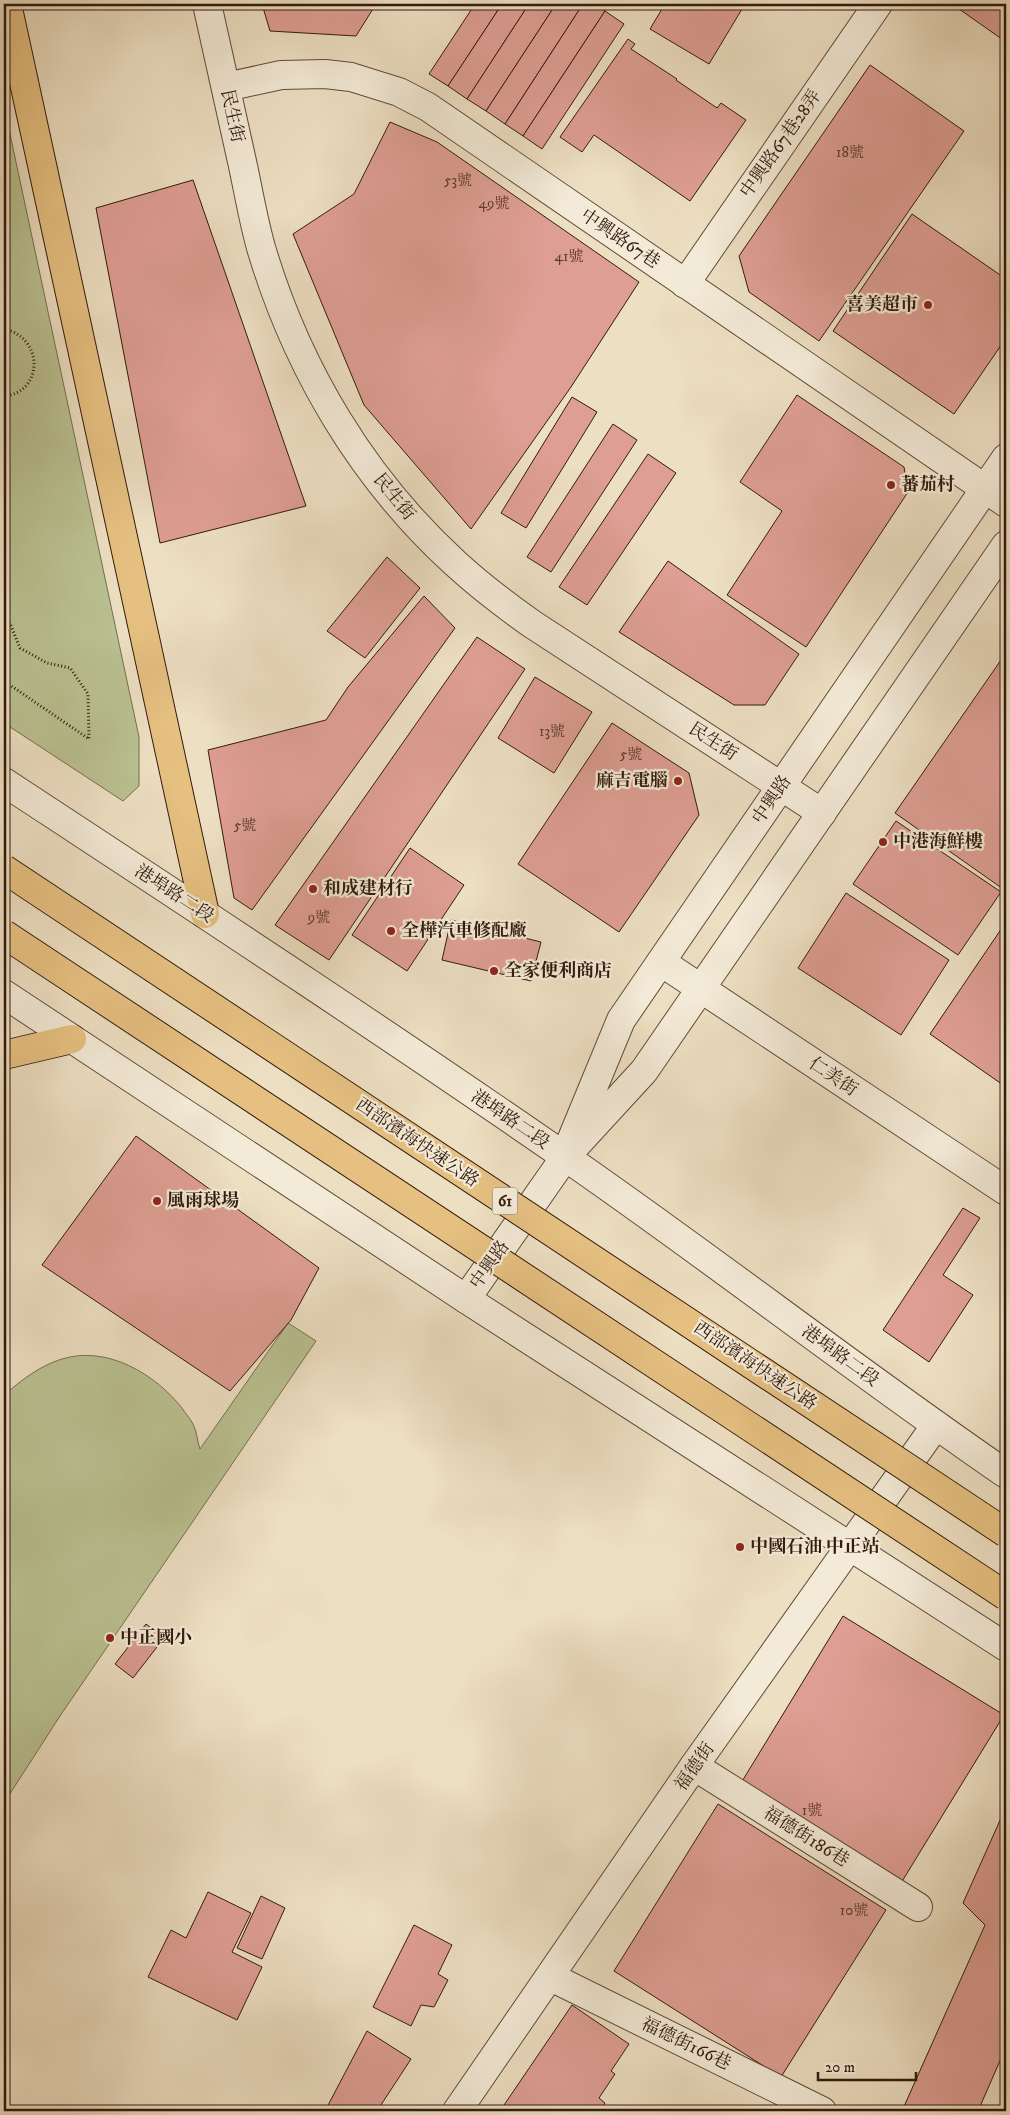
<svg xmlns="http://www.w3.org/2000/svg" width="1010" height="2115" viewBox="0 0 1010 2115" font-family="'IM FELL DW Pica','Noto Serif TC',serif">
<rect width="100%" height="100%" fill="#eddfc2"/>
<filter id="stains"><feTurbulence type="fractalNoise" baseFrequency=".004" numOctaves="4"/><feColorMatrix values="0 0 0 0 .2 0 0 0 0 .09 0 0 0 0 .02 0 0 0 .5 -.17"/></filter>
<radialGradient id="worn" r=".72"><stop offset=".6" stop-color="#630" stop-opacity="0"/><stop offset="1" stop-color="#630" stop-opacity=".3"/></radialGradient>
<g fill="#bac192" stroke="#766e4f">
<path d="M4 106 139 737V786L123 801 4 723Z"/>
<path d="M288 1323 316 1341 60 1716 4 1803V1395C22 1380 39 1366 62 1359 107 1345 155 1374 182 1408 185 1413 190 1418 193 1424 197 1431 197 1441 200 1449Z"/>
</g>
<g fill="#de9e93" stroke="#321a0c">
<path d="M262 4H376L356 36 270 31Z"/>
<path d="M475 4H502L448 86 429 74Z"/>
<path d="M502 4H529L467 99 448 86Z"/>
<path d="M529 4H556L486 111 467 99Z"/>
<path d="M556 4H583L505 124 486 111Z"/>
<path d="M583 4H594L605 11 523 136 505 124Z"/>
<path d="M665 4H745L709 64 650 29Z"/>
<path d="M952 4H1006V42Z"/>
<path d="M605 11 624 24 542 149 523 136Z"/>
<path d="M628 39 635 44 631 49 677 79 676 80 717 108 721 103 746 120 690 201 594 135 582 152 560 137Z"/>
<path d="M870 65 964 131 819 341 749 292 739 256Z"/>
<path d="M390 122 437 142 639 282 571 387 471 529 364 405 293 234 354 194Z"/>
<path d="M193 180 306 506 160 543 96 208Z"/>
<path d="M912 214 1006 279V338L954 414 833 331Z"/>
<path d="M797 395 904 467 908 492 806 647 727 595 782 511 740 482Z"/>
<path d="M572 397 597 412 526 528 501 513Z"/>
<path d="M613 424 637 440 551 572 527 557Z"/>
<path d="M648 454 676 473 587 605 559 587Z"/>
<path d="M387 557 420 588 365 658 327 631Z"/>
<path d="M668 561 799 654 765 705H734L619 632Z"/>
<path d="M424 596 455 628 252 910 234 898 208 750 326 720 348 687Z"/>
<path d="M477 637 525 669 329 960 275 925Z"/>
<path d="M1001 660 1006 664V891L895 813Z"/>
<path d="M535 677 592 712 554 773 498 738Z"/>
<path d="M612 723 689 773 699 815 619 932 518 864Z"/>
<path d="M896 821 1001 892 958 955 853 884Z"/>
<path d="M410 848 464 885 407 971 352 935Z"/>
<path d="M846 893 949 960 901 1035 798 968Z"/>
<path d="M451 920 541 942 531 981 442 960Z"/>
<path d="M1006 922V1087L930 1034Z"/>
<path d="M136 1136 319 1268 291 1320 230 1391 42 1265Z"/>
<path d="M963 1208 980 1218 943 1275 973 1295 929 1362 883 1330Z"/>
<path d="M843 1616 1004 1715 901 1883 741 1783Z"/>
<path d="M146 1624 164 1638 133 1678 115 1664Z"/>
<path d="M718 1804 886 1910 781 2077 614 1971Z"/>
<path d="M1006 1807V2047L978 2111H902L985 1925 963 1903Z"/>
<path d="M208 1892 251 1913 232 1952 262 1967 237 2020 148 1977 171 1930 186 1938Z"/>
<path d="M261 1896 285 1908 262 1959 237 1948Z"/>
<path d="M414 1925 452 1945 438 1974 448 1980 434 2007 421 2005 411 2026 373 2007Z"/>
<path d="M572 2005 629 2044 611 2071 615 2074 599 2098 605 2103 600 2111H500Z"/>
<path d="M367 2031 411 2059 377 2111H325Z"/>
</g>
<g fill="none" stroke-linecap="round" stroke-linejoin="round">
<defs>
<g id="minor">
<path d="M207 4C219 58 231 112 243 166 249 194 254 224 262 251 298 370 363 479 455 563 479 585 505 605 532 624L822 813"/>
<path d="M226 87 281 75 325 74 351 77 399 92 428 107 1006 503"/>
<path d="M685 284 878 4"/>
<path d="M4 782C191 905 379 1028 564 1156 713 1259 856 1371 1006 1474"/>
<path d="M661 962 1006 1191"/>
<path d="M4 994 466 1299 1006 1647"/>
<path d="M571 1141 621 1020 1006 458"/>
<path d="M466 1299 565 1157 644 1071 1006 545"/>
<path d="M694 1766 918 1907"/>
<path d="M551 1977 822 2111"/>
<path d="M457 2111 694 1766 936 1425"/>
</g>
<g id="major">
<path d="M7 4 205 914"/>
<path d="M4 1055 72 1039"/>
</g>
</defs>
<use href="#minor" stroke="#614b3a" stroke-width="30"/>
<use href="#major" stroke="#321a0c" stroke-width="30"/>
<g stroke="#321a0c" stroke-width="3" stroke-dasharray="1 2.5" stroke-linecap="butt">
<path d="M4 329C45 338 43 393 4 396"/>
<path d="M4 609 20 648 47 663 70 668 88 694 89 739 4 681"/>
</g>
<use href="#minor" stroke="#f3ead7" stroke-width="28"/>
<use href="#major" stroke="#e6c081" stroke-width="28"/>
<defs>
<g id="highway-bridge">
<path d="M4 869 1006 1533"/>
<path d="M4 934 1006 1596"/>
</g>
</defs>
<use href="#highway-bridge" stroke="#321a0c" stroke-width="30" stroke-linecap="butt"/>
<use href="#highway-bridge" stroke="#e6c081" stroke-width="28"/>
</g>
<g fill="#8f2418" stroke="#f3ead7" stroke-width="2">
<circle cx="928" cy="305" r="5"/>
<circle cx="891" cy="485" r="5"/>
<circle cx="678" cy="781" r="5"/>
<circle cx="883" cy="842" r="5"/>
<circle cx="313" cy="889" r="5"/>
<circle cx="391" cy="931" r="5"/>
<circle cx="494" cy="971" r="5"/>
<circle cx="157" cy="1201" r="5"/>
<circle cx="740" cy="1547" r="5"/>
<circle cx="110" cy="1638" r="5"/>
</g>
<g text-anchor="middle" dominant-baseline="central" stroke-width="4.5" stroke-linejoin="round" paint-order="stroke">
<g font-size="15" fill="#5d3b2e">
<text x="850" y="152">18號</text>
<text x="458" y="180">53號</text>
<text x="494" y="203">49號</text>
<text x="569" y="256">41號</text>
<text x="552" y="731">13號</text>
<text x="631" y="754">5號</text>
<text x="245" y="825">5號</text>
<text x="319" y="917">9號</text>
<text x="812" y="1810">1號</text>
<text x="854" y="1910">10號</text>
</g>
<rect fill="#f3ead7" stroke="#6c5849" stroke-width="1" x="492.5" y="1187.5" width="25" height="27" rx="4"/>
<g font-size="16" font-weight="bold" fill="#321a0c">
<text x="505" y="1201">61</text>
</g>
<g font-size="18" fill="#321a0c" stroke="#f3ead7">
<text transform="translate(232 116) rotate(78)">民生街</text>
<text transform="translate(781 144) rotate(-55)">中興路67巷28弄</text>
<text transform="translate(620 239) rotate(34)">中興路67巷</text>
<text transform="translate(394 497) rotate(51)">民生街</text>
<text transform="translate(713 742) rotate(33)">民生街</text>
<text transform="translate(772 800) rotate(-56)">中興路</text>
<text transform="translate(174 894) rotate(33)">港埠路二段</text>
<text transform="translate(833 1077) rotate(34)">仁美街</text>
<text transform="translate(510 1120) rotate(34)">港埠路二段</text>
<text transform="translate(417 1143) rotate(34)">西部濱海快速公路</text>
<text transform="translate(490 1265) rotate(-55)">中興路</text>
<text transform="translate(840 1356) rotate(36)">港埠路二段</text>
<text transform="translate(755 1366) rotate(34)">西部濱海快速公路</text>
<text transform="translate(695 1767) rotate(-55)">福德街</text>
<text transform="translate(806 1837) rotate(32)">福德街186巷</text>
<text transform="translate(686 2044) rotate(26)">福德街166巷</text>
</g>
<g font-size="18" font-weight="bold" fill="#321a0c" stroke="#f3ead7" text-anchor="start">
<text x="918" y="305" text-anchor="end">喜美超市</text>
<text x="901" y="485">蕃茄村</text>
<text x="668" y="781" text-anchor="end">麻吉電腦</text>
<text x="893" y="842">中港海鮮樓</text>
<text x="323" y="889">和成建材行</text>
<text x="401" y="931">全樺汽車修配廠</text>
<text x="504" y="971">全家便利商店</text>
<text x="167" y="1201">風雨球場</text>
<text x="750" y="1547">中國石油 中正站</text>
<text x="120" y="1638">中正國小</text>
</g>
</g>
<rect width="1010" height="2115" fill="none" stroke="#eddfc2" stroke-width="20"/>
<rect x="5" y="5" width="1000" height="2105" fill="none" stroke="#321a0c" stroke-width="2.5"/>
<rect x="10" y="10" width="990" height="2095" fill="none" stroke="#321a0c"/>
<path d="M818 2072v8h98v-8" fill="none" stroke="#321a0c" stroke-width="2.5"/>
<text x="825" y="2072" font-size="15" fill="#321a0c" stroke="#f3ead7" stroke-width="4" paint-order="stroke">20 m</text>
<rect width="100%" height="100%" filter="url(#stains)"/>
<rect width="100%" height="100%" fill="url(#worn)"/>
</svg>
